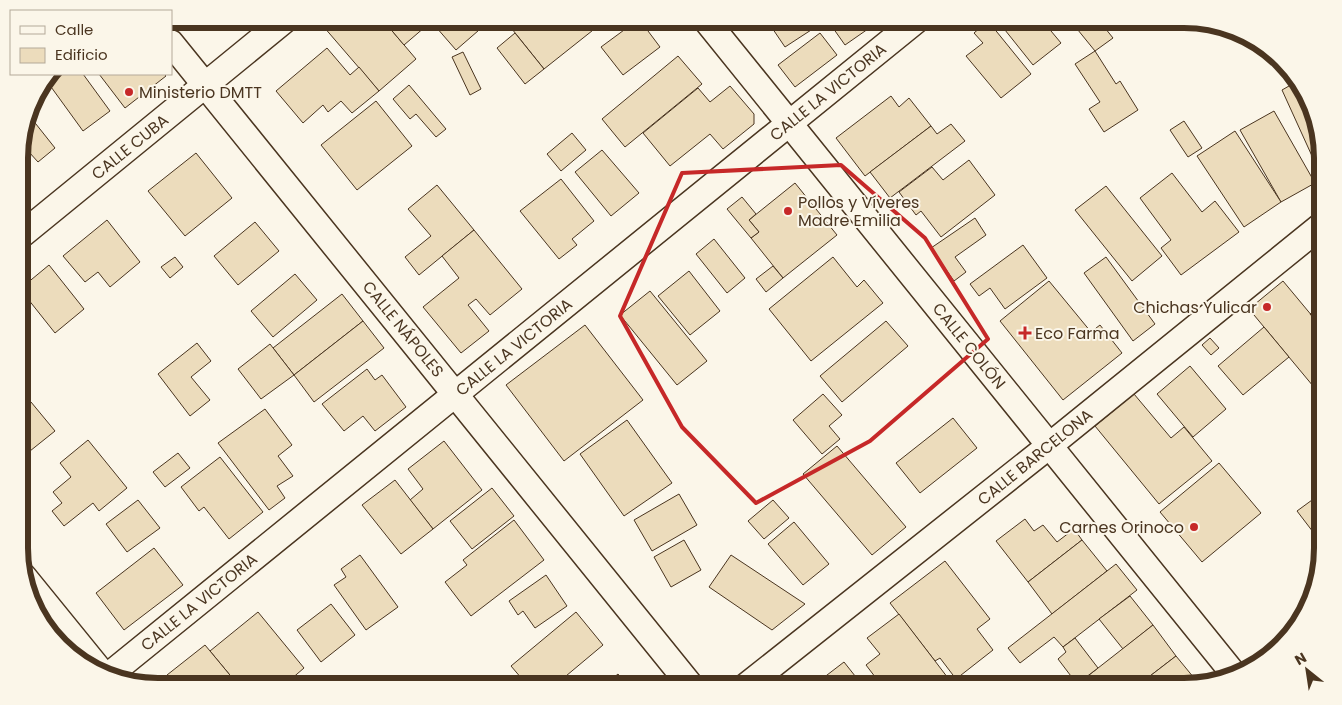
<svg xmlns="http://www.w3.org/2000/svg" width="1342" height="705" viewBox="0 0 1342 705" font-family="Poppins,sans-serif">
<rect width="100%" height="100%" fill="#fbf6e9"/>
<g fill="#ecdcbc" stroke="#4a3520">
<path d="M331 19H382L416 59 379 91 323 26Z"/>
<path d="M382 19H429L432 21 404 45Z"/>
<path d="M429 19H481L486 24 456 50Z"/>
<path d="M504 19H607L544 69Z"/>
<path d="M639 19 660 47 623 75 601 47Z"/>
<path d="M766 19H828L785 47Z"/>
<path d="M845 19H876L878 22 845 45 833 28Z"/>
<path d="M998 19H1041L1061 43 1033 65 997 20Z"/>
<path d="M1069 19H1110L1112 22 1105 28 1113 38 1095 51Z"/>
<path d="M988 21 1031 74 1001 98 966 56 983 43 974 33Z"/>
<path d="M515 33 544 69 525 84 497 48Z"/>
<path d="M820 33 837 55 795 87 778 65Z"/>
<path d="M327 48 350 75 359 67 379 91 352 113 341 101 328 112 323 105 303 123 276 91Z"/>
<path d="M1095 51 1116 84 1120 81 1138 110 1104 132 1089 109 1100 102 1075 64Z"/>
<path d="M463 52 481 89 470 95 452 57Z"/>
<path d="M678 56 702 84 625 147 602 119Z"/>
<path d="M50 74H83L110 111 83 131 46 80Z"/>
<path d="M99 74H164L166 76 125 108Z"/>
<path d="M1296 82 1305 94 1322 140V178L1282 90Z"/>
<path d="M409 85 446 129 436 137 416 114 410 119 393 99Z"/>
<path d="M730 86 754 114V124L723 149 710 134 670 166 643 133 698 88 710 102Z"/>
<path d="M891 96 899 107 909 98 931 126 865 176 836 138Z"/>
<path d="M376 101 412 146 357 190 321 145Z"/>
<path d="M1274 111 1315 183 1281 202 1240 130Z"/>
<path d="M28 114 55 148 38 162 29 152 19 160V148Z"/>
<path d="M1184 121 1202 148 1188 157 1170 130Z"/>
<path d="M951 124 965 141 890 198 870 172 931 126 937 134Z"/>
<path d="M1235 131 1281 202 1244 227 1197 156Z"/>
<path d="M572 133 586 150 561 171 547 154Z"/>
<path d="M602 150 639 193 611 216 575 172Z"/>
<path d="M196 153 232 198 185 236 148 191Z"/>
<path d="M969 160 995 195 941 237 921 211 916 215 899 192 932 167 943 180Z"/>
<path d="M1172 173 1202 212 1215 201 1239 232 1181 275 1161 248 1171 240 1140 198Z"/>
<path d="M561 179 594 221 572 239 577 245 559 259 520 211Z"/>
<path d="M795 183 837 235 783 278 751 238 759 232 749 220Z"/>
<path d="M437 185 474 230 419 275 405 257 431 236 408 209Z"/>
<path d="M1106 186 1162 256 1132 281 1075 210Z"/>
<path d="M742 197 756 214 749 220 759 232 751 238 727 209Z"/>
<path d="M975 218 986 235 955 257 966 272 954 281 931 248Z"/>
<path d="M107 220 140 262 110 287 98 272 85 282 63 256Z"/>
<path d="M255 222 279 251 238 285 214 256Z"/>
<path d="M474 230 522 289 490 315 476 299 468 305 489 331 461 353 423 307 459 278 442 256Z"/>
<path d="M714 239 745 278 727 293 696 254Z"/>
<path d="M1023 245 1047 278 1005 309 990 288 979 296 970 284Z"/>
<path d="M175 257 183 267 170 278 161 267Z"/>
<path d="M833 257 857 287 864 280 883 303 811 361 769 309Z"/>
<path d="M1106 257 1155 324 1133 341 1084 273Z"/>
<path d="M49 265 84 309 55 333 20 289Z"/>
<path d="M773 266 783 278 766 292 756 279Z"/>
<path d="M689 271 720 311 690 335 658 296Z"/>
<path d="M295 274 317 300 273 337 251 311Z"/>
<path d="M1049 281 1091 332 1100 325 1122 353 1063 400 1000 321Z"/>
<path d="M1283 281 1323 329V398L1249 309Z"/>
<path d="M650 291 707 361 677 385 620 315Z"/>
<path d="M342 294 363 321 294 375 273 348Z"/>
<path d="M1323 303V329L1310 314Z"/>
<path d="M363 321 384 348 314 402 294 375Z"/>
<path d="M886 321 908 346 842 402 820 376Z"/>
<path d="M585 325 643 400 564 461 506 385Z"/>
<path d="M1264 327 1289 357 1243 395 1218 366Z"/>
<path d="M1210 338 1219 348 1211 355 1202 345Z"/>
<path d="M197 343 211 361 191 377 210 400 190 416 158 374Z"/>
<path d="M270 344 294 375 261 399 238 369Z"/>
<path d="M20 359 30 371 20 379Z"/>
<path d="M1190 366 1226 409 1193 437 1157 394Z"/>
<path d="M367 369 375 380 382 375 406 407 375 431 363 416 344 431 322 404Z"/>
<path d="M823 394 842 415 829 426 840 439 822 454 793 420Z"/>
<path d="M1134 394 1171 438 1184 427 1212 461 1159 504 1095 426Z"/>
<path d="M31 402 55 431 20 459V411Z"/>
<path d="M265 409 292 445 278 456 293 476 277 486 285 498 269 510 218 443Z"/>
<path d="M953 418 977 448 920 493 896 463Z"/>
<path d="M627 420 672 483 624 516 580 454Z"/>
<path d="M88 440 127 488 99 511 93 503 64 526 52 511 62 503 53 492 71 477 60 463Z"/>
<path d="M444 441 482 490 433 529 410 500 423 489 408 469Z"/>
<path d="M837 446 906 527 872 555 803 474Z"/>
<path d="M178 453 190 468 165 487 153 472Z"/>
<path d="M220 457 263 512 229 539 204 507 199 511 181 487Z"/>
<path d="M1219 463 1261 513 1202 562 1160 512Z"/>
<path d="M395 480 433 529 401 554 362 505Z"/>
<path d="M492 488 514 516 472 549 450 521Z"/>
<path d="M1323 492V545L1297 511Z"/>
<path d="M679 494 697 525 652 551 634 520Z"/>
<path d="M138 500 160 528 127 552 106 524Z"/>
<path d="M773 500 789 518 764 539 748 521Z"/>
<path d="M1025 519 1034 531 1043 525 1057 542 1074 529 1082 540 1028 582 996 541Z"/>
<path d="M514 520 544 560 471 616 445 582 467 565 463 560Z"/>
<path d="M794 522 829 564 803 585 768 544Z"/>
<path d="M684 540 701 570 671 587 654 557Z"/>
<path d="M1082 540 1107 571 1052 614 1028 582Z"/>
<path d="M154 548 183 585 124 630 96 593Z"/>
<path d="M360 555 398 607 366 630 334 585 346 577 341 569Z"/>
<path d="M731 555 805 604 772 630 709 587Z"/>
<path d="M945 561 990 619 977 629 993 650 956 679 940 658 935 661 890 603Z"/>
<path d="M1116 564 1137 590 1063 647 1054 637 1020 663 1008 648Z"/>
<path d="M546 575 567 606 535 628 523 611 518 615 509 601Z"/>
<path d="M1130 596 1153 625 1123 649 1099 619Z"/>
<path d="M331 604 355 635 321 662 297 630Z"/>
<path d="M258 612 304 668 283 686H239L210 651Z"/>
<path d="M576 612 603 645 554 686H528L511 666Z"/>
<path d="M899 614 935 661 954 686H882L866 665 880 654 867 638Z"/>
<path d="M1153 625 1176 656 1137 686H1090L1084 679Z"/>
<path d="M1075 638 1098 668 1077 684 1058 659 1066 652 1063 647Z"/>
<path d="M205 645 210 651 239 686H176L167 675Z"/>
<path d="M1176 656 1199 684 1137 686Z"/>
<path d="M844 662 863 686H815L814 685Z"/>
<path d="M618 674 628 686H603Z"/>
<path d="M807 676 815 686H793Z"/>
</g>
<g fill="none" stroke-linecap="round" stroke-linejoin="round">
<defs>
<g id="street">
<path d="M705 19 1233 673"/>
<path d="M171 43 691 686"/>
<path d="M19 237 286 19"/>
<path d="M24 577 102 673"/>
<path d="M109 675 918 19"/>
<path d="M746 686 1049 446 1322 225"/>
</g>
</defs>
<use href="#street" stroke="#4a3520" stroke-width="28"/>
<use href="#street" stroke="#fbf6e9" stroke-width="25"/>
</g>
<path fill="none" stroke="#c62828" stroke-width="4" stroke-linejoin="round" d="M841 165 925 238 988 339 870 441 756 503 682 427 620 316 682 173Z"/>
<g fill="#c62828" stroke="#fbf6e9" stroke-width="2">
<circle cx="129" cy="92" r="5"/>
<circle cx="788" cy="211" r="5"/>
<circle cx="1267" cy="307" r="5"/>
<path d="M1022.5 325.5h5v5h5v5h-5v5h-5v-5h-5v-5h5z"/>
<circle cx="1194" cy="527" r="5"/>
</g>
<g text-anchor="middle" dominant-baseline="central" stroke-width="4" stroke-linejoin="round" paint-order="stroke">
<g font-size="16" fill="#4a3520" stroke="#fbf6e9" text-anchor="start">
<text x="139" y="92">Ministerio DMTT</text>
<text x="798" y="202">Pollos y Víveres<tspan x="798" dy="18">Madre Emilia</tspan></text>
<text x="1257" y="307" text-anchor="end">Chichas Yulicar</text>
<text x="1035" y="333">Eco Farma</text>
<text x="1184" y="527" text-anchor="end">Carnes Orinoco</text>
</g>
<g font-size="16" fill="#4a3520" stroke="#fbf6e9">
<text transform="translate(828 92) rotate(-39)">CALLE LA VICTORIA</text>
<text transform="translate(130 147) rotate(-39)">CALLE CUBA</text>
<text transform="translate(403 329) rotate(51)">CALLE NÁPOLES</text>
<text transform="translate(969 346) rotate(51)">CALLE COLÓN</text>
<text transform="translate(514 347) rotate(-39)">CALLE LA VICTORIA</text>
<text transform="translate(1035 457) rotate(-39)">CALLE BARCELONA</text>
<text transform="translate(199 602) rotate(-39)">CALLE LA VICTORIA</text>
</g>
</g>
<path d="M0 0H1342V705H0ZM158 28H1184A130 130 0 0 1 1314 158V548A130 130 0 0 1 1184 678H158A130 130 0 0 1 28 548V158A130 130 0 0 1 158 28Z" fill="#fbf6e9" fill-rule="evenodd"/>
<path fill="none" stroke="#4a3520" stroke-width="6" d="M158 28H1184A130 130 0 0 1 1314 158V548A130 130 0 0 1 1184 678H158A130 130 0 0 1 28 548V158A130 130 0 0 1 158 28Z"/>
<rect x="10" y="10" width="162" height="65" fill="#fbf6e9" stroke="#b4a999"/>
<rect x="20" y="26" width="25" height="8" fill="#fbf6e9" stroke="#b4a999"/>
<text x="55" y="35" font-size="15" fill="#4a3520">Calle</text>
<rect x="20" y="48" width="25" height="15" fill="#ecdcbc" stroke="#b4a999"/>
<text x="55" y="60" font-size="15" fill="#4a3520">Edificio</text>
<g transform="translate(1307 670) rotate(330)" stroke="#fbf6e9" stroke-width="4" paint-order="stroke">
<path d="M0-4L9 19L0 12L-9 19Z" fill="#4a3520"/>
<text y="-8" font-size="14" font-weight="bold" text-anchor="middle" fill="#4a3520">N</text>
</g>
</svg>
